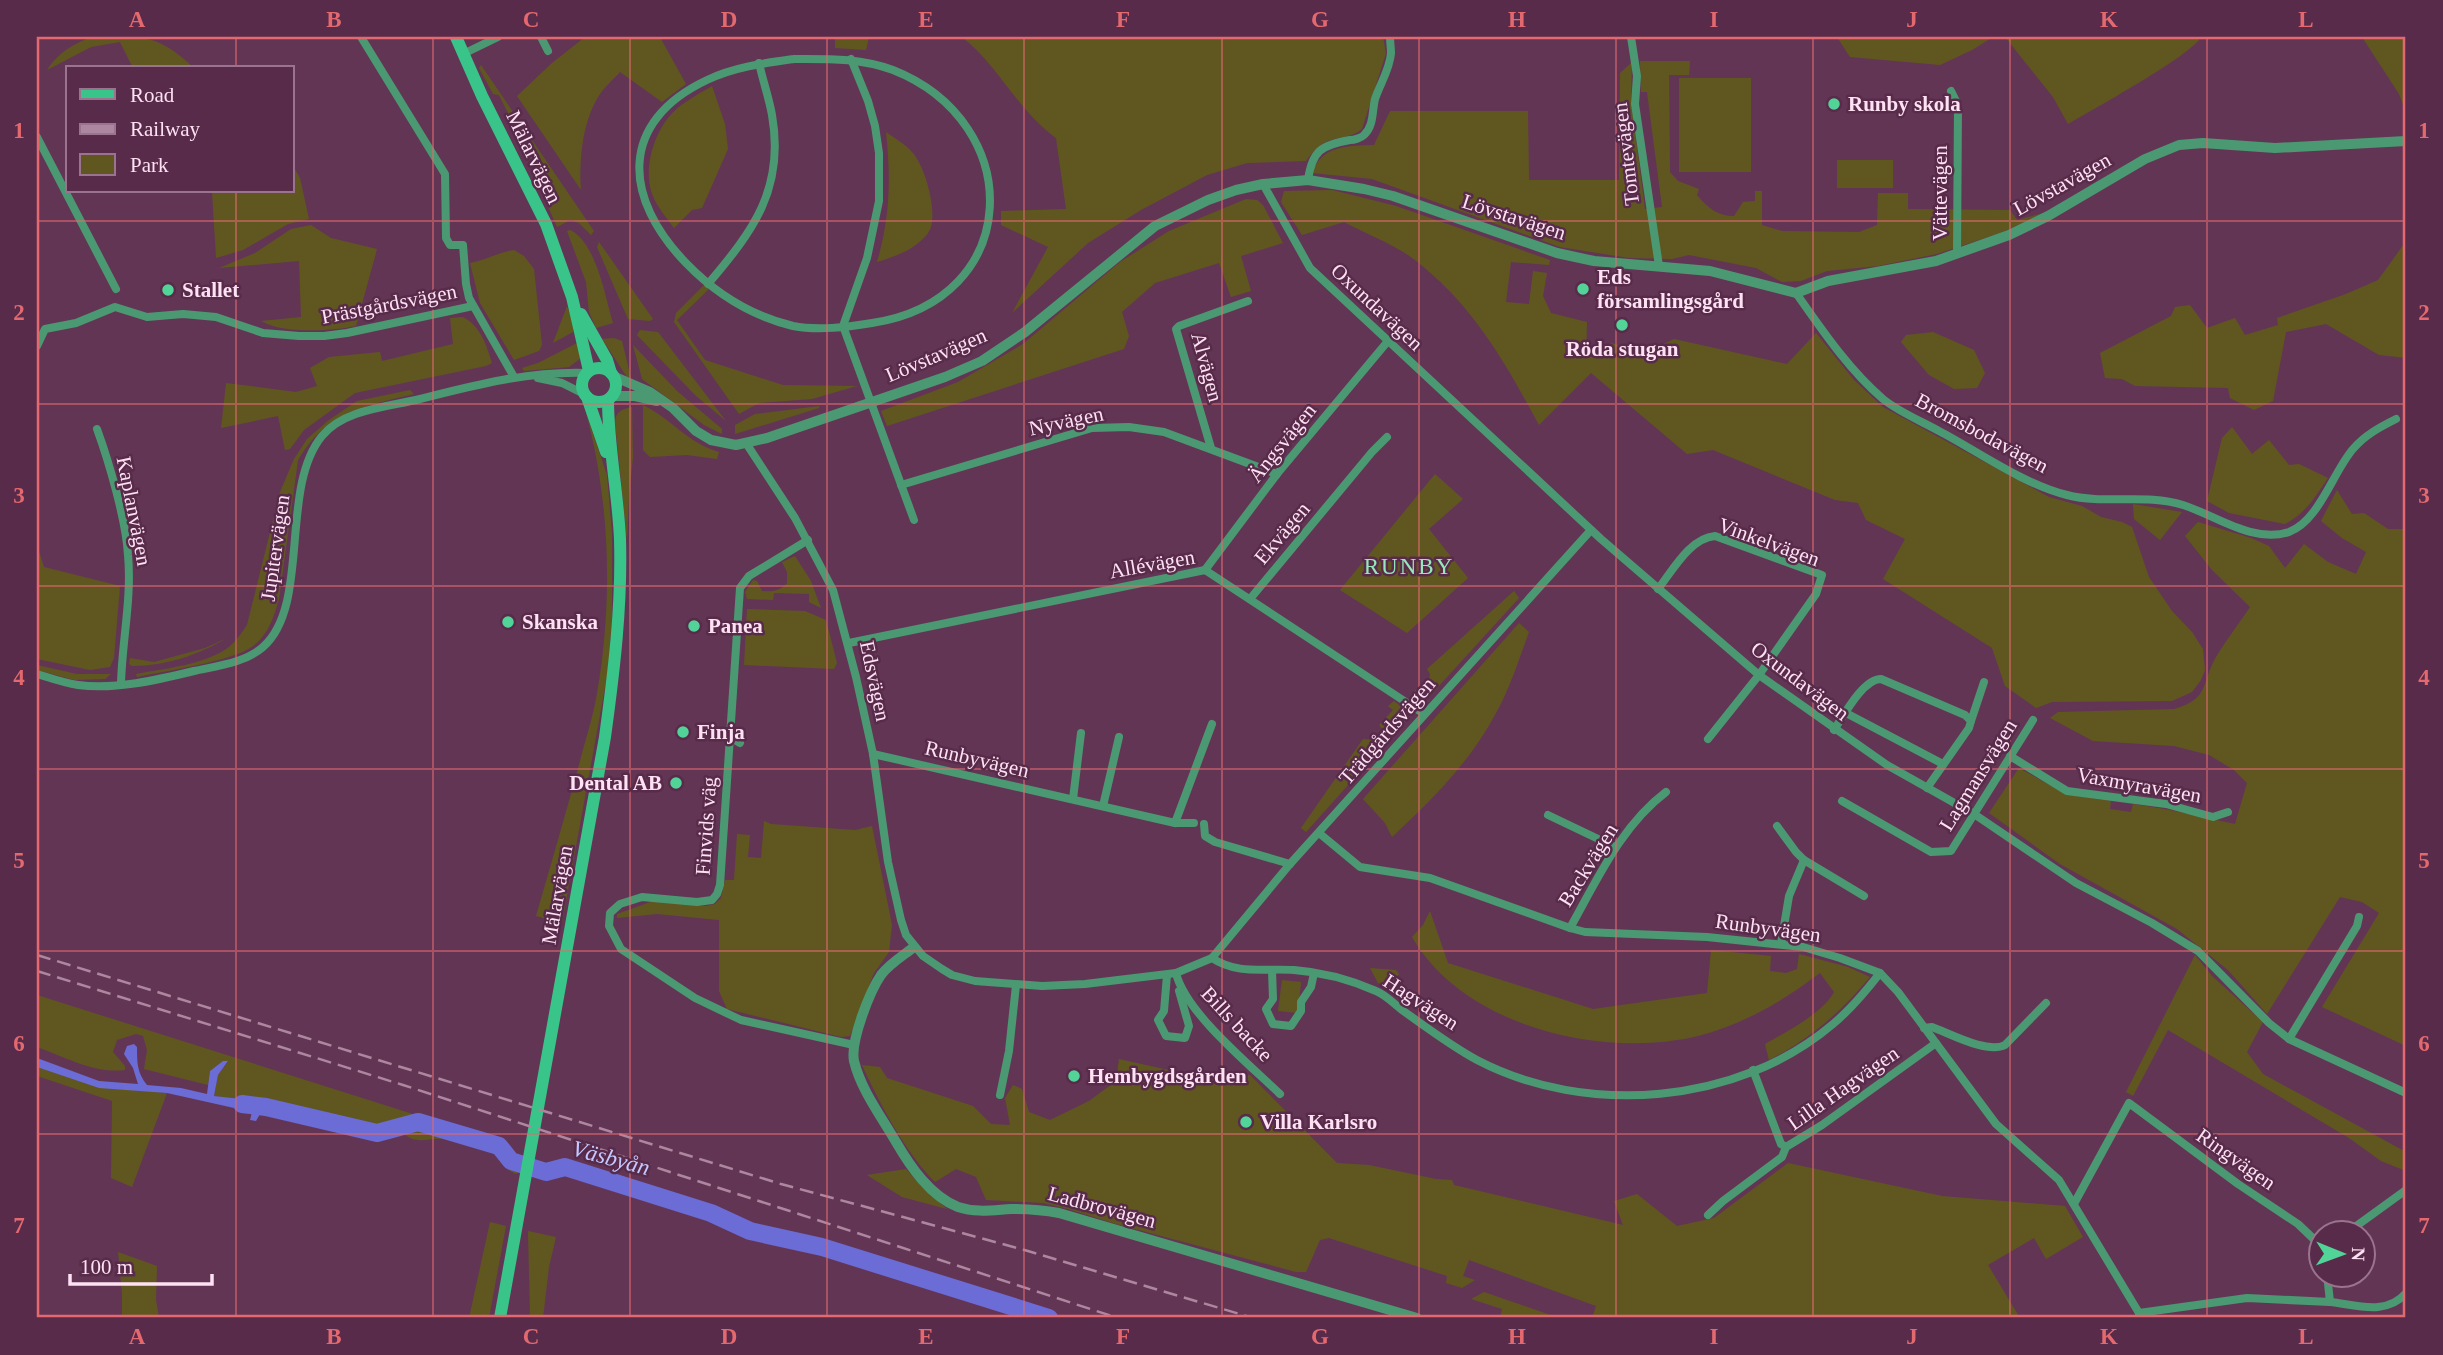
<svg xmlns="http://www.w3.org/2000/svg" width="2443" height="1355" viewBox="0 0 2443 1355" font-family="Georgia,serif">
<rect width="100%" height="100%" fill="#633555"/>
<g fill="#605720">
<path d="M91 37C141 37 156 32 194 68H133L120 42 91 47 47 70C59 52 72 45 91 37Z"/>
<path d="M585 37H664L661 39 686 84 662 102 620 72C613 80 603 88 598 97 582 124 579 160 581 190L517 96 552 63Z"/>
<path d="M835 37H869L866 50 835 48Z"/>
<path d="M962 37H1383L1386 53 1362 129C1351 138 1341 136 1328 141 1318 145 1312 153 1306 161L1247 163 1207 175 1141 210 1088 243 1012 313 1048 247 1001 225V211L1066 209 1056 138C1018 111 998 65 962 37Z"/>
<path d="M1837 37H1993L1972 50 1940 65 1850 57Z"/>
<path d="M2005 37H2201C2192 55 2092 110 2068 124L2053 97Z"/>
<path d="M2362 37H2406V113L2399 94Z"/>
<path d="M1640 61H1690L1689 75H1669L1670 172 1678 181 1699 189 1697 195C1708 208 1717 216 1734 216L1743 202 1755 201V191H1762V225L1782 231 1859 232 1877 225 1878 193H1908V209L2010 210 2017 220 2043 213 2003 232 1937 254 1878 266 1827 271 1801 281 1782 282 1756 268 1689 255 1672 259 1629 258 1560 247 1372 179 1312 173C1322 145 1348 146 1374 145L1390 111H1528L1529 180H1619L1620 73 1632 62 1631 100 1645 209 1662 207 1647 92H1641Z"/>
<path d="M481 65 594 231 591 235 579 223 570 220 557 227 542 193 546 189 499 95 493 94 479 68Z"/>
<rect x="1679" y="78" width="72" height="94"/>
<path d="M712 86 725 124 728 149 702 208 692 210 674 228C667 218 657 207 653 196 643 173 652 138 668 118 679 104 697 95 712 86Z"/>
<path d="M886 132C894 138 905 144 912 152 925 165 940 217 928 233 915 250 896 256 877 262 890 218 891 178 886 132Z"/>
<rect x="1837" y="160" width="56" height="28"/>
<path d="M292 164 300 178 309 219 288 224 243 250 216 258 212 191H292Z"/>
<path d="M1332 190 1396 206 1550 260 1549 265 1511 262 1506 302 1529 304 1533 271 1547 273 1543 296 1551 313 1587 322 1586 357 1611 343 1647 352 1674 339 1787 364 1816 333 1854 380 1883 407 2049 497 2082 506 2101 517 2122 522 2132 527 2149 577 2172 611 2192 632 2203 649 2205 670 2201 680 2192 692 2172 701 2052 702 2036 708 2005 686 1992 648 1883 579 1905 539 1866 520 1858 503 1835 500 1713 450 1687 454 1591 373 1539 425C1505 362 1473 305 1415 260 1394 244 1366 234 1344 222L1302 235 1281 202 1284 191Z"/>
<path d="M1246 199 1257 200 1263 205 1283 243 1241 256 1251 291 1231 297 1219 263 1155 283 1122 312 1129 336 1124 349 887 426 881 411 958 382 1023 344 1120 262 1169 231Z"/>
<path d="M311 225 331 238 377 249 356 326C331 331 283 334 261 321L301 317 299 261 219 268 255 253 291 229Z"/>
<path d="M570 230C596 242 605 296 613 323L596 328 589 312 586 282 567 231Z"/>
<path d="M599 242 653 319 650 321 628 319 597 247Z"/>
<path d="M2404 244 2406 358 2379 355 2326 324 2286 332 2273 401 2254 410 2230 398 2228 388 2135 386 2122 379 2105 378 2100 353 2171 316 2175 307 2190 305 2207 328 2235 318 2245 335 2278 325 2277 318 2346 294 2378 280Z"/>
<path d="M514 250 524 256 534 269 542 345 539 351 514 360 480 303 470 263C486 260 499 252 514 250Z"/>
<path d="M704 285 709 289 677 320 705 360 783 385 857 386 812 399 759 403 739 414 674 322 676 313Z"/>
<path d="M567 306 574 324 573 332 553 343Z"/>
<path d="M463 317C481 327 486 344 492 363L486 366 355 393 304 430 290 449 285 450 278 416 221 428 226 383 296 392 317 386 310 368 329 357 380 352 382 361 453 344 450 318Z"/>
<path d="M640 330 658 332 726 421 695 395 637 335Z"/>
<path d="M1933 332 1974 350 1985 373 1977 388 1954 389 1929 375 1901 342 1906 335Z"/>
<path d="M614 338 622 341 631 378 627 377 602 339Z"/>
<path d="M579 342 581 358 569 367 524 371 522 368 538 363Z"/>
<path d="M633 345 677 391 722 429V434L704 425 642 379Z"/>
<path d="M410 390 414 394C364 406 326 412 298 460L279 599C274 617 268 635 253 646 234 661 164 671 137 677L136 674C163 669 209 664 230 646 237 640 242 632 247 625L280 492 294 459 307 439 329 420 357 401Z"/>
<path d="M643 405C673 420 686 442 719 452L717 459 687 455 650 457 643 450Z"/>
<path d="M819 406V408L735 434V425L755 414Z"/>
<path d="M632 407 633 457 629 496 627 541 615 422C616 411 622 409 632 407Z"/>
<path d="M586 413 607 475 612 534V618L608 671 562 923 536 916C551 864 566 813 580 761 585 741 592 720 596 699 613 606 611 505 586 413Z"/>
<path d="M2232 427 2252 454 2269 440 2289 465 2299 464 2328 478C2315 497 2306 513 2285 524L2229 513 2207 501 2222 438Z"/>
<path d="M1435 474 1463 499 1429 529 1468 578 1407 633 1340 590Z"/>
<path d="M2337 490 2352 514 2364 513 2388 529H2406V1046L2322 1007 2379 913 2362 902 2340 897 2267 1014 2228 970 2177 929 2060 864 1989 813 2019 768 2066 794 2111 801 2110 809 2131 812 2133 804 2165 809 2235 824 2247 783 2234 770 2209 755 2174 746 2093 741 2050 718 2058 712 2174 709C2210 699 2201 683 2216 657 2226 640 2239 624 2250 607L2212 570 2185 536 2198 522 2251 538 2269 546 2285 568 2304 544 2328 562 2356 574 2366 552 2342 538 2321 521Z"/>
<path d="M2133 504 2182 512 2160 540 2134 519Z"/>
<path d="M37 545 44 567 120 586 114 658 110 667 90 670 37 659Z"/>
<path d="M795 556 811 581 821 608 809 602V594L774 593 773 600 747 599 745 592 753 580 757 581 762 591C772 592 780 591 787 583V572L782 562Z"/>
<path d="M1514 591 1519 598 1427 699 1419 702 1412 697 1415 690 1427 691 1430 674 1427 669Z"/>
<path d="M747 609 805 611 826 620 837 663 834 669 744 665Z"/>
<path d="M1519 623 1529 632C1519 659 1510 688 1496 713 1470 762 1432 800 1392 837L1385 823 1363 799Z"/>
<path d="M227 638C198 655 166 666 132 666L129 664 130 658 154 662 205 648Z"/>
<path d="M37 665 77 674H111L105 679 74 680 37 670Z"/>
<path d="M1394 701 1408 712V718L1306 832 1301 828 1363 739 1374 740 1382 729 1379 725 1393 710 1388 706Z"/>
<path d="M764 821 771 824 855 830 872 826 892 925 889 952 874 973 850 1036 841 1037 727 1009 719 991V920L657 914 617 918V914L653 901 706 906 715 904 721 898 725 880H734L737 834 750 835 748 857 761 858Z"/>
<path d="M1430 911 1448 963 1593 1009 1707 993 1711 950 1771 956 1770 971 1786 973 1797 969 1799 954 1848 967 1870 977C1841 1012 1810 1039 1769 1060L1765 1044C1786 1032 1823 1013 1834 992L1820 973C1783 1001 1744 1024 1698 1036 1602 1059 1464 1027 1412 937L1423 925Z"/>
<path d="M2195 955 2212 976 2263 1022 2247 1052 2263 1074 2406 1152V1171L2381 1161 2349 1138 2168 1030 2133 1096 2126 1092Z"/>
<path d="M1370 968 1396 970 1399 974 1388 987 1378 983Z"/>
<path d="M1282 980 1301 982 1298 1013 1278 1011Z"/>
<path d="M37 995 416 1115 368 1126 260 1101 214 1096 218 1075 228 1062 223 1061 210 1071 208 1085 144 1069 147 1050 143 1036 136 1034 117 1040 113 1052 125 1066V1070C95 1074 65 1057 37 1047Z"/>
<path d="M1119 1059 1173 1071 1250 1075 1337 1163 1369 1165 1436 1179 1452 1180 1454 1185 1623 1225 1614 1201 1637 1194 1677 1226 1714 1218 1788 1163 1942 1196 2065 1206 2083 1237 2046 1259 2034 1238 1988 1265 2020 1318H1592L1596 1306 1469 1260 1463 1276 1475 1280 1462 1288 1446 1283 1447 1276 1329 1238 1320 1240 1306 1272H1296L1116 1224 1068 1209 1043 1203 986 1200 976 1177 956 1169 935 1182C905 1152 880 1104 862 1065L880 1067 887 1078 973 1106 991 1124 1010 1125 1005 1098 1013 1085 1022 1089 1029 1112 1050 1120 1089 1101 1116 1081Z"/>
<path d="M37 1067 140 1090 167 1093 132 1187 111 1178 112 1101 37 1076Z"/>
<path d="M419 1125 493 1148C504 1154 507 1164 518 1169L517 1174C505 1171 503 1159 493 1153 484 1148 455 1141 444 1139 428 1137 417 1146 403 1133Z"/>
<path d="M906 1169 923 1188 947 1209 902 1197 867 1175Z"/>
<path d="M490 1222 506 1226 489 1318H469Z"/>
<path d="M528 1231 556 1237 549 1267 543 1318H530Z"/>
<path d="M118 1252 157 1266 156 1300 159 1318H122V1293Z"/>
<path d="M1484 1292 1559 1318H1500L1502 1309 1471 1299Z"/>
</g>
<path fill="#6b6cd6" d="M134 1044 137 1047C137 1062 137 1073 147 1085L181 1088 207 1094 210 1071 223 1061H228L218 1075 214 1096 260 1101 266 1107 264 1112 260 1114 256 1121 250 1120 252 1112 167 1093 99 1088 37 1067V1058L99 1081 138 1084 133 1068 124 1054 127 1046Z"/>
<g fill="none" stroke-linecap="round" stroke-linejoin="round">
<path stroke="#6b6cd6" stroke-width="18" d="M242 1104 266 1107 377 1133 418 1122 499 1146 511 1161 546 1172 565 1167 711 1213 750 1231 822 1247 1049 1318"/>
<g stroke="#4b9972" stroke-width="8">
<path d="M361 37 445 174 446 238 450 245H463L466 284 469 298 514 377"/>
<path d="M541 37 548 51"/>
<path d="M1631 37 1637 76 1635 104 1659 266"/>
<path d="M463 54 498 37"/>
<path d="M794 59C829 59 860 58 893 70 1027 123 1024 300 872 323 847 327 818 331 793 326 752 316 715 293 686 263 623 198 618 122 707 80 734 67 765 63 794 59Z"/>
<path d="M851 59 868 101 875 126 879 153V201L867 258 843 326 914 520"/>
<path d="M1951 91 1958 105 1957 254"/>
<path d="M37 137 116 289"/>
<path d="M1308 180C1312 151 1321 145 1350 140 1354 140 1361 138 1364 135 1374 126 1372 111 1375 99 1380 84 1390 69 1391 53 1391 48 1390 42 1390 37"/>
<path d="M1263 184 1310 268 1601 539 1759 675 1887 765 1974 814 2076 883 2152 923 2198 951 2269 1023 2289 1039 2406 1093"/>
<path d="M708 284C753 231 785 189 772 115 769 98 763 81 759 63"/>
<path d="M1796 293C1822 330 1849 370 1883 399 1899 412 1921 421 1939 431 1979 452 2023 484 2067 495 2105 505 2145 493 2183 505 2215 515 2253 544 2289 532 2319 521 2333 472 2353 449 2365 435 2380 427 2396 419"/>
<path d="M37 346 45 329 76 323 115 307 147 317 183 314 216 317 263 333 299 336H324L347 333 473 306"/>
<path d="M538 378 562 383 584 394"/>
<path d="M97 429C109 462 126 520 128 555 132 598 122 641 121 684"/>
<path d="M746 443 795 518 833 590 856 677 873 754 888 862 901 920 906 935 923 956 942 969 952 975 975 981 1042 986 1085 984 1176 973 1212 958 1290 864 1591 530"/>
<path d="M1211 448 1176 329 1179 326 1248 301"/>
<path d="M901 485 1092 428 1129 427 1164 432 1277 474"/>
<path d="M808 540 749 576 740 588 720 885 717 894 712 900 697 902 642 897 620 904 610 913 609 926 621 949 695 998 741 1020 854 1045"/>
<path d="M1205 570 1277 474 1388 341"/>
<path d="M1658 589C1673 570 1690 538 1715 536L1822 575 1816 594 1759 675 1708 739"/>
<path d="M1250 599 1372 452 1387 437"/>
<path d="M849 643 1205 570 1424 714"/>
<path d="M37 674C50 678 64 683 78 685 115 690 157 680 194 671 217 666 245 663 263 647 311 605 279 488 322 436 344 409 388 407 420 399 475 385 529 371 587 373"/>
<path d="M1846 713 1943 764"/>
<path d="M1971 721 1984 682"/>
<path d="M1834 730C1844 715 1863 679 1881 679L1965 715 1971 721 1969 728 1927 788"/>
<path d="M730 737 740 743"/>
<path d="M873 754 1175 823H1194"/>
<path d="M2010 756 2067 791 2166 804 2213 817 2228 812"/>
<path d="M1073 799 1081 733"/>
<path d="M1842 801 1931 852 1951 851 2033 720"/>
<path d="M1103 806 1119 737"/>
<path d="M1548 815 1615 847"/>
<path d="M1175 823 1212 724"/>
<path d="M1204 824 1205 836 1215 842 1290 864"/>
<path d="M1777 826 1796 852 1804 860"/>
<path d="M1319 833 1360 867 1430 878 1570 928 1585 932 1707 937 1803 947 1840 958 1880 973 1898 992 1996 1124 2059 1180 2142 1318"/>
<path d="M1570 928C1597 880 1621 826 1666 792"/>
<path d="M1781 944 1789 896 1804 860 1864 896"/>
<path d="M1212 958C1237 975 1265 968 1294 970 1321 972 1351 980 1376 991 1386 995 1394 1004 1402 1010 1426 1027 1451 1046 1477 1060 1586 1117 1738 1105 1833 1024 1851 1009 1866 991 1880 973"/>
<path d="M1272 970 1273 999 1266 1009 1273 1024 1291 1026 1301 1011V1002L1311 987 1314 973"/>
<path d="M1176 973C1185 1012 1250 1065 1280 1094"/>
<path d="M1167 975 1164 1011 1158 1020 1166 1036 1185 1038 1189 1026 1179 991"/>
<path d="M1924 1028 1932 1027C1951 1034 1987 1054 2005 1045L2046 1003"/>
<path d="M2289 1039 2357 926 2359 917"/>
<path d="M1753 1070 1781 1144 1786 1147"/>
<path d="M1000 1095 1009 1051 1016 985"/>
<path d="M2075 1202 2129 1103 2238 1184 2298 1224 2320 1245"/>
<path d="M1708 1215 1723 1201 1782 1157 1786 1147 1822 1125 1936 1043"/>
<path d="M2348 1232 2406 1190"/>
<path d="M2330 1302C2357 1305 2386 1316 2406 1293"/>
<path d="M2139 1313 2247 1298 2330 1302 2327 1274"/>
</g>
<g stroke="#4b9972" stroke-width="10">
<path d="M613 376 650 392 673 408 696 431 711 440 736 445 767 438 945 377 982 361 1025 332 1155 226 1208 200 1236 190 1263 184 1308 180 1364 189 1393 196 1557 253 1594 261 1710 271 1796 293 1828 281 1936 261 2009 235 2048 216 2145 159 2179 145 2203 143 2275 148 2406 141"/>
<path d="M612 396H635L657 401"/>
<path d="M914 947C904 955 889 964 881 975 870 991 850 1041 854 1061 861 1090 881 1116 896 1142 910 1166 930 1196 958 1207 976 1213 993 1210 1011 1209 1028 1209 1043 1210 1059 1213L1417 1318"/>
</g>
<g stroke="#39c589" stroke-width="12">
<path d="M456 37 482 96 546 224 572 297 589 371"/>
<path d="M581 314 607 360 611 373"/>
<circle cx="599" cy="385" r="17"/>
<path d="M587 397 606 452"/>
<path d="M500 1318 605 737C614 671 622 606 620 539 618 493 608 446 608 400"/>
</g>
<g stroke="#ad87a0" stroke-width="2.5" stroke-dasharray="14 7" stroke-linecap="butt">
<path d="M37 955 781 1184 1021 1249 1253 1318"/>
<path d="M37 971 403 1085 1118 1318"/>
</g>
</g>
<path fill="none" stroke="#e4696f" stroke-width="2" stroke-opacity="0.55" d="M236 37V68M433 37V1318M630 37V1318M827 37V1318M1024 37V1318M1222 37V1318M1419 37V1318M1616 37V1318M1813 37V1318M2010 37V1318M2207 37V1318M236 191V1318M37 221H2406M37 404H2406M37 586H2406M37 769H2406M37 951H2406M37 1134H2406"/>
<g fill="#52d397" stroke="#582b4a" stroke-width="2.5">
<circle cx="1834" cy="104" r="7"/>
<circle cx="1583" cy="289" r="7"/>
<circle cx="168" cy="290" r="7"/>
<circle cx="1622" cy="325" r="7"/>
<circle cx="508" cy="622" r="7"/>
<circle cx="694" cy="626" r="7"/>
<circle cx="683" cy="732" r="7"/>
<circle cx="676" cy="783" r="7"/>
<circle cx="1074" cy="1076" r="7"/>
<circle cx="1246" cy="1122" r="7"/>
</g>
<g text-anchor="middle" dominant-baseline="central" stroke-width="5" stroke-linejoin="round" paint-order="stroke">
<g font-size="21" font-weight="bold" fill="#fee1f3" stroke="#582b4a" text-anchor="start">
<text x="1848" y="104">Runby skola</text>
<text x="1597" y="277">Eds<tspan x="1597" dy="24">församlingsgård</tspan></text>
<text x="182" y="290">Stallet</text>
<text x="1622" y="349" text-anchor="middle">Röda stugan</text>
<text x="522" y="622">Skanska</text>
<text x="708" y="626">Panea</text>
<text x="697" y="732">Finja</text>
<text x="662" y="783" text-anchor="end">Dental AB</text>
<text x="1088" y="1076">Hembygdsgården</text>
<text x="1260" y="1122">Villa Karlsro</text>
</g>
<g font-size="21" fill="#fee1f3" stroke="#582b4a">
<text transform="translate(1626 154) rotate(-97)">Tomtevägen</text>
<text transform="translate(534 157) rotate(64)">Mälarvägen</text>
<text transform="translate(2062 184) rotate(-29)">Lövstavägen</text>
<text transform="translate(1940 193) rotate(-90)">Vättevägen</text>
<text transform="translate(1514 217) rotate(18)">Lövstavägen</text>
<text transform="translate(389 304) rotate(-11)">Prästgårdsvägen</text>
<text transform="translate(1377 307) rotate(43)">Oxundavägen</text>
<text transform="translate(936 355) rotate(-23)">Lövstavägen</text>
<text transform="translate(1207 367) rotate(75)">Alvägen</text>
<text transform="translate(1066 421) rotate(-12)">Nyvägen</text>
<text transform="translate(1982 433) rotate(28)">Bromsbodavägen</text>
<text transform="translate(1282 443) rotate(-51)">Ängsvägen</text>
<text transform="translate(134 511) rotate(79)">Kaplanvägen</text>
<text transform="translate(1282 533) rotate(-50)">Ekvägen</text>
<text transform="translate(1769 542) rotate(20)">Vinkelvägen</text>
<text transform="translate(275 548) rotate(-82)">Jupitervägen</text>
<text transform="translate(1152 564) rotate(-10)">Allévägen</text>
<text transform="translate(875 681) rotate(78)">Edsvägen</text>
<text transform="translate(1800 681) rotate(37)">Oxundavägen</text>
<text transform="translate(1387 731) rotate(-49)">Trädgårdsvägen</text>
<text transform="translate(977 759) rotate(13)">Runbyvägen</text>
<text transform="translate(1978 775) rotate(-58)">Lagmansvägen</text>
<text transform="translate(2139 785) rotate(10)">Vaxmyravägen</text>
<text transform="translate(706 826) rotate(-86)">Finvids väg</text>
<text transform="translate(1588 865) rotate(-58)">Backvägen</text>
<text transform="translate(557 895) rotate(-80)">Mälarvägen</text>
<text transform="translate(1768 928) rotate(8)">Runbyvägen</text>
<text transform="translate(1421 1002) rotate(33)">Hagvägen</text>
<text transform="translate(1237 1024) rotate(47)">Bills backe</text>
<text transform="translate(1843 1088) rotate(-35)">Lilla Hagvägen</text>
<text transform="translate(2236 1159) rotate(35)">Ringvägen</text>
<text transform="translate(1102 1207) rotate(15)">Ladbrovägen</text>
</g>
<g font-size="23" letter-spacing="2" fill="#96e7bb" stroke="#582b4a">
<text x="1409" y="566">RUNBY</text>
</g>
<g font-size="23" font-style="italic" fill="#c4c9ff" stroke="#582b4a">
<text transform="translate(611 1158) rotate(15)">Väsbyån</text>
</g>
</g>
<rect width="2443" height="1355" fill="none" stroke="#582b4a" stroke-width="77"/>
<rect x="66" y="66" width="228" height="126" fill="#582b4a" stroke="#9a748e" stroke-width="2"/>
<rect x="80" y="89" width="35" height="10" fill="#39c589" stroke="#9a748e" stroke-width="2"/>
<text x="130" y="102" font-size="21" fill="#fee1f3">Road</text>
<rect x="80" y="124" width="35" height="10" fill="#ad87a0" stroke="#9a748e" stroke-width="2"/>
<text x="130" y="136" font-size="21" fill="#fee1f3">Railway</text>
<rect x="80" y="154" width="35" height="21" fill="#605720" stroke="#9a748e" stroke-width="2"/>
<text x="130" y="172" font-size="21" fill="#fee1f3">Park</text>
<g transform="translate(2342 1254) rotate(91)"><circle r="33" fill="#582b4a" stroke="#9a748e" stroke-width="2"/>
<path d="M0-5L12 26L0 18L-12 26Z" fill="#52d397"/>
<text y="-10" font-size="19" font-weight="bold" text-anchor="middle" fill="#fee1f3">N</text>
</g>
<path d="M70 1274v10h142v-10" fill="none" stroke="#fee1f3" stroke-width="3.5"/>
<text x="80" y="1274" font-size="21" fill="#fee1f3" stroke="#582b4a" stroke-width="5" paint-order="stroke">100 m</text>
<rect x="38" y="38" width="2366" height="1278" fill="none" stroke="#e4696f" stroke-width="2.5"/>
<g font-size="23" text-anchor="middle" font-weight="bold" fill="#e4696f">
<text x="137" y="27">A</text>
<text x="334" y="27">B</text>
<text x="531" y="27">C</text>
<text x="729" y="27">D</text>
<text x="926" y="27">E</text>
<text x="1123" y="27">F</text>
<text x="1320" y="27">G</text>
<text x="1517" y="27">H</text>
<text x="1714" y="27">I</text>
<text x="1912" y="27">J</text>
<text x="2109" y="27">K</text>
<text x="2306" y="27">L</text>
<text x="19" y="138">1</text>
<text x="2424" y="138">1</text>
<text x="19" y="320">2</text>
<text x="2424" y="320">2</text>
<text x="19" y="503">3</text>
<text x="2424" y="503">3</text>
<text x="19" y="685">4</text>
<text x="2424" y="685">4</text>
<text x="19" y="868">5</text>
<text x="2424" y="868">5</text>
<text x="19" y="1051">6</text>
<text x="2424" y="1051">6</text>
<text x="19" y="1233">7</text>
<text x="2424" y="1233">7</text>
<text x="137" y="1344">A</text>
<text x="334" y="1344">B</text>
<text x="531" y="1344">C</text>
<text x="729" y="1344">D</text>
<text x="926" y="1344">E</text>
<text x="1123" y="1344">F</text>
<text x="1320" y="1344">G</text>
<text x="1517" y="1344">H</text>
<text x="1714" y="1344">I</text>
<text x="1912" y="1344">J</text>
<text x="2109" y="1344">K</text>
<text x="2306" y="1344">L</text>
</g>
</svg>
